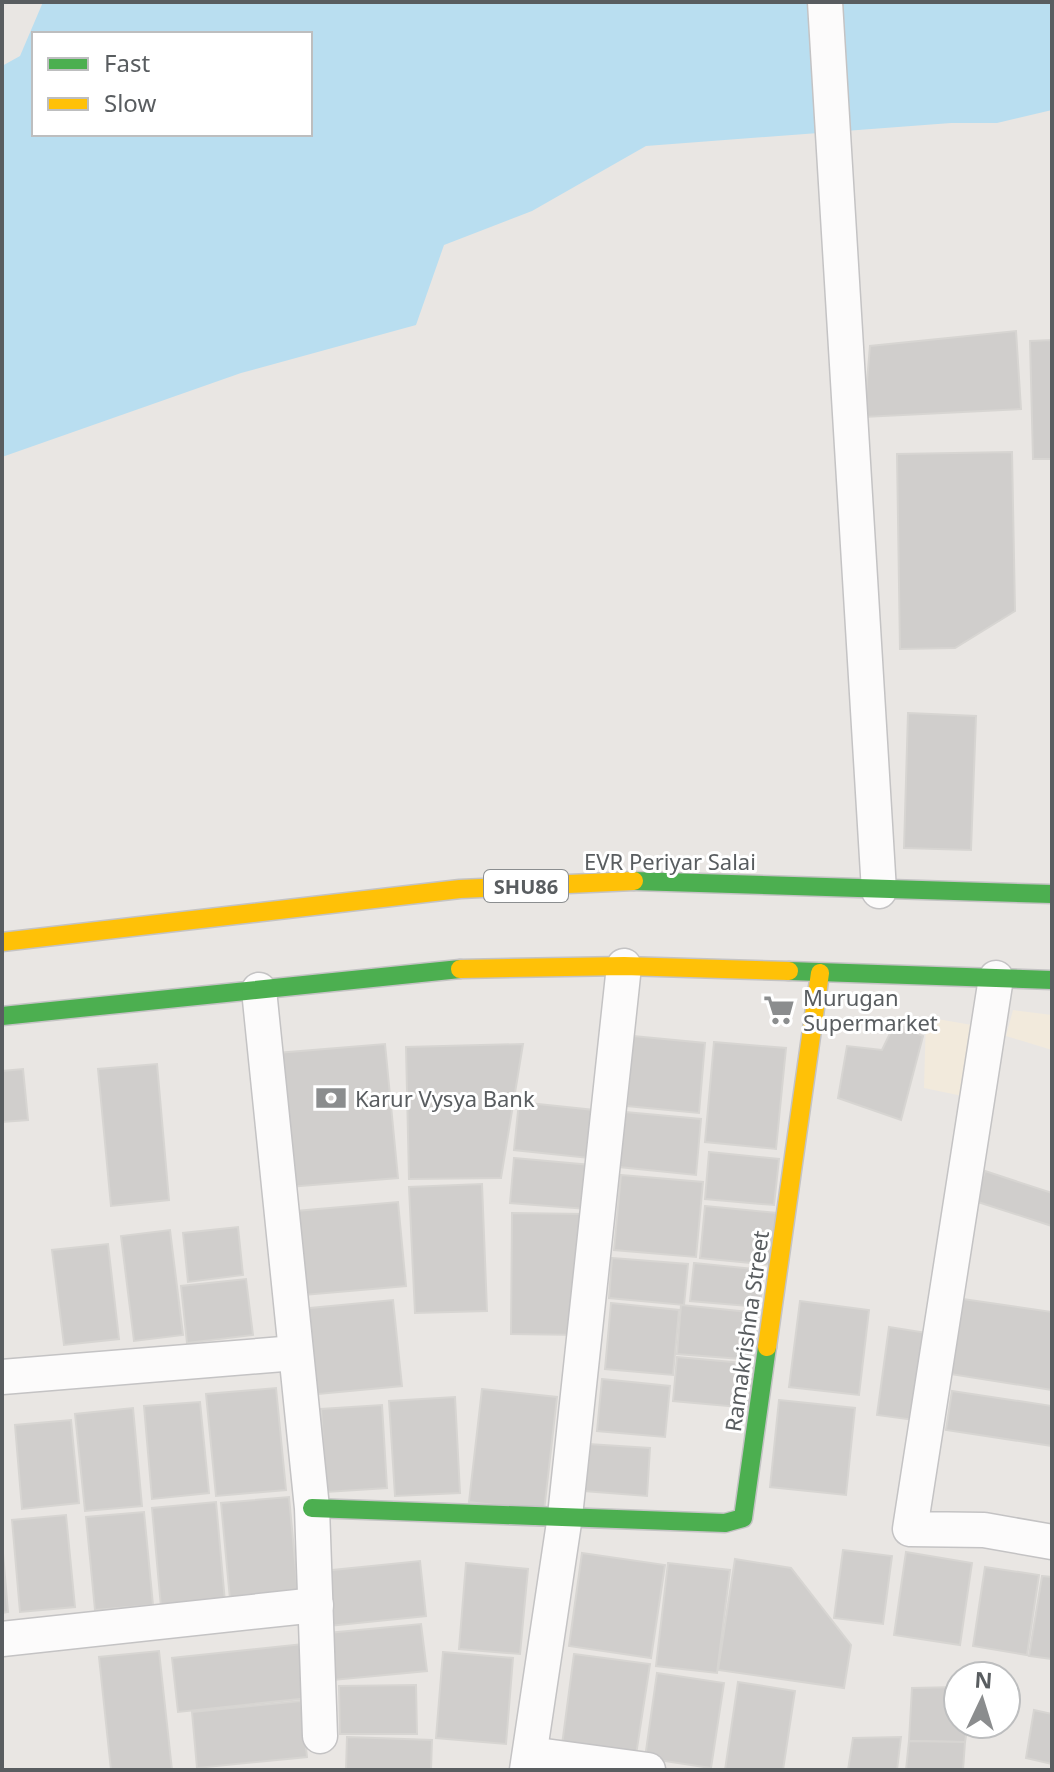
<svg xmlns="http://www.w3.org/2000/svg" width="1054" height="1772" viewBox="0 0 1054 1772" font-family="'Noto Sans',sans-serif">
<rect width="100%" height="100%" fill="#e9e6e3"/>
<g fill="#f2eadc">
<path d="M1013 1010 1052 1015V1050L1006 1036Z"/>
<path d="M926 1017 989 1028 977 1099 924 1088Z"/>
</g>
<path fill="#b9def0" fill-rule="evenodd" d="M43 2H1052V110L997 123H951L646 146 532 211 444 245 416 325 241 373 2 457V66L20 56ZM34 34H310V134H34Z"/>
<g fill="#d0cecc" stroke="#d7d5d2" stroke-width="2">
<path d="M1016 331 1021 409 864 417 870 346Z"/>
<path d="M1052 340V459H1033L1030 341Z"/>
<path d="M1012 452 1015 611 955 648 900 649 897 454Z"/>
<path d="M908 713 976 716 971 850 904 848Z"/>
<path d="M895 1023 923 1036 901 1120 838 1098 847 1046 882 1050Z"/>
<path d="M633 1036 705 1043 699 1113 627 1106Z"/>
<path d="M714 1042 786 1048 776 1149 705 1142Z"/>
<path d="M385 1044 398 1178 289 1187 277 1053Z"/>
<path d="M523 1044 501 1178 409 1179 406 1047Z"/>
<path d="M157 1064 169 1200 111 1206 98 1069Z"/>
<path d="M23 1069 28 1120 2 1122V1071Z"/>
<path d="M519 1102 594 1110 589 1158 514 1150Z"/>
<path d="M625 1112 701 1119 696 1175 619 1167Z"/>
<path d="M709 1152 779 1159 774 1205 705 1199Z"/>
<path d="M514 1158 591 1165 587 1209 510 1203Z"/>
<path d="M985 1171 1052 1193V1226L975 1201Z"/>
<path d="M621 1175 703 1182 696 1257 614 1250Z"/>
<path d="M482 1184 487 1311 415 1313 409 1187Z"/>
<path d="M398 1202 406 1286 304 1295 296 1211Z"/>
<path d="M705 1206 777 1213 772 1265 700 1258Z"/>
<path d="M512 1213 584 1214 582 1335 511 1334Z"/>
<path d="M238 1227 243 1275 188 1282 183 1233Z"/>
<path d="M170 1230 183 1335 134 1341 121 1236Z"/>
<path d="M108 1244 119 1339 64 1345 52 1250Z"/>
<path d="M612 1258 688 1264 684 1305 609 1298Z"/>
<path d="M694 1263 764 1270 760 1307 690 1301Z"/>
<path d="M246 1279 253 1335 187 1343 181 1286Z"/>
<path d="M956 1298 1052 1312V1390L944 1373Z"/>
<path d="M393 1300 402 1386 308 1395 300 1309Z"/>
<path d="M800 1301 869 1310 859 1395 789 1387Z"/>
<path d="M611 1303 679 1310 673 1375 605 1369Z"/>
<path d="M681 1305 758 1313 754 1360 677 1354Z"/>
<path d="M889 1327 927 1333 914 1420 877 1415Z"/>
<path d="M677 1357 754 1364 750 1408 673 1401Z"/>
<path d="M602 1379 670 1386 665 1437 597 1431Z"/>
<path d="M276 1388 286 1490 216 1496 206 1394Z"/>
<path d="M482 1389 557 1397 544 1511 469 1502Z"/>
<path d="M952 1391 1052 1406V1446L946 1430Z"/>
<path d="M455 1397 460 1493 395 1496 389 1401Z"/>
<path d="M779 1400 855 1408 846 1495 770 1487Z"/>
<path d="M200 1402 209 1493 152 1499 144 1406Z"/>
<path d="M382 1405 387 1488 326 1492 321 1409Z"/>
<path d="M133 1408 142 1506 85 1511 75 1414Z"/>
<path d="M71 1420 79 1503 22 1509 15 1425Z"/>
<path d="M588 1444 650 1448 647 1496 584 1491Z"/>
<path d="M289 1497 298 1593 230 1599 221 1503Z"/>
<path d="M216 1502 225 1602 161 1607 152 1508Z"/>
<path d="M144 1512 153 1605 95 1610 86 1517Z"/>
<path d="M66 1515 75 1607 20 1612 12 1520Z"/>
<path d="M2 1542 8 1612 2 1613Z"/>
<path d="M843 1550 892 1556 883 1624 834 1618Z"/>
<path d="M906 1552 972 1563 960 1645 894 1635Z"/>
<path d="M582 1553 665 1565 651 1658 569 1646Z"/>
<path d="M735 1559 791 1568 851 1645 844 1688 718 1670Z"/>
<path d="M420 1561 426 1616 329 1626 323 1571Z"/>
<path d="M466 1563 528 1569 520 1654 459 1649Z"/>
<path d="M668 1563 730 1570 717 1673 656 1666Z"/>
<path d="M985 1567 1039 1575 1027 1655 973 1646Z"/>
<path d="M1042 1576 1052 1577V1659L1029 1656Z"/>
<path d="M421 1624 427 1671 333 1680 328 1633Z"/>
<path d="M303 1644 309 1698 178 1712 172 1658Z"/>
<path d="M159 1651 172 1770H111L99 1657Z"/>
<path d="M443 1652 513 1658 506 1744 436 1738Z"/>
<path d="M574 1654 650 1664 636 1755 562 1745Z"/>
<path d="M657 1673 724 1683 711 1768 645 1758Z"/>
<path d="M738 1682 795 1691 783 1770H725Z"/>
<path d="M416 1685 417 1734H340L339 1686Z"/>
<path d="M958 1687V1724H968L965 1742 909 1741 912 1688Z"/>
<path d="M301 1701 307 1757 197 1768 192 1712Z"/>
<path d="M1034 1710 1052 1714V1764L1026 1758Z"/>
<path d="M347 1737 432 1740 431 1770H346Z"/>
<path d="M901 1737 897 1770H848L853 1738Z"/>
<path d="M909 1741 965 1742 963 1770H906Z"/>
</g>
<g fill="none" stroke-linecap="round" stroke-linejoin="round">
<defs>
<g id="street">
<path d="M825 2 879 891"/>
<path d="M996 978 910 1529 984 1530 1052 1542"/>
<path d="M259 990 312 1508 320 1736"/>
<path d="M2 1377 295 1353"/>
<path d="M2 1639 316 1605"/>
<path d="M530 1754 648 1770"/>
<path d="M527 1770 565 1516 624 966"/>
</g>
<g id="fast">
<path d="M634 881 1052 894"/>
<path d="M789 971 1052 980"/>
<path d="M2 1016 460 969"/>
<path d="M312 1508 725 1523 743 1518 767 1347"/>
</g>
<g id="slow">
<path d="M2 942 460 889 634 881"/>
<path d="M460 969 624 966 789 971"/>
<path d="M767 1347 820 973"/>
</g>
</defs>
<use href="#street" stroke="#c4c3c4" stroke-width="37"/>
<use href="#fast" stroke="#c4c3c4" stroke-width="21"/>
<use href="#slow" stroke="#c4c3c4" stroke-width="21"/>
<use href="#street" stroke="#fcfbfb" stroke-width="34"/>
<use href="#fast" stroke="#4caf50" stroke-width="18"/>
<use href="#slow" stroke="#ffc107" stroke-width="18"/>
</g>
<defs>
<symbol id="supermarket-bare" viewBox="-9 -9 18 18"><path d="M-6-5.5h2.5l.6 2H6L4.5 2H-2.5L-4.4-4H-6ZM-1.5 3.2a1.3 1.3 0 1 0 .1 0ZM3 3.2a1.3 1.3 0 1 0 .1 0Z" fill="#8b8d8e" stroke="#fff" stroke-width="2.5" paint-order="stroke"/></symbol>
<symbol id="bank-bare" viewBox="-9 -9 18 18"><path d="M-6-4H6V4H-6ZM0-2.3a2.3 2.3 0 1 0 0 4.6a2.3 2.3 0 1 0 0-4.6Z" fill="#8b8d8e" stroke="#fff" stroke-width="2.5" paint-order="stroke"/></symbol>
</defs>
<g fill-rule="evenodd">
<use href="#supermarket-bare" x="757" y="988" width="44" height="44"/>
<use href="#bank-bare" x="309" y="1076" width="44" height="44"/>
</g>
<g text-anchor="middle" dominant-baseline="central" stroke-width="6" stroke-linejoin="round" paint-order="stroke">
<rect fill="#fff" stroke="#8b8e90" stroke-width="2" x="484" y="870" width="84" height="32" rx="6"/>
<g font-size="20" font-weight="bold" fill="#595d60">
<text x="526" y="886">SHU86</text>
</g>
<g font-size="22" fill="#595d60" stroke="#fff">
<text x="670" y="861">EVR Periyar Salai</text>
<text transform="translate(746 1331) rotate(-82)">Ramakrishna Street</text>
</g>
<g font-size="22" fill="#595d60" stroke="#fff" text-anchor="start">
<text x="803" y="997">Murugan<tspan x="803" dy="25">Supermarket</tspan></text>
<text x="355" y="1098">Karur Vysya Bank</text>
</g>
</g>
<rect width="1054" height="1772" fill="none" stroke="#595d60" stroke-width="8"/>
<rect x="32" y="32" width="280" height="104" fill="#ffffff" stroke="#bdbebf" stroke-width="2"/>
<rect x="48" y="58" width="40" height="12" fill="#4caf50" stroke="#bdbebf" stroke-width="2"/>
<text x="104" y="72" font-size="24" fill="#595d60">Fast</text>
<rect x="48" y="98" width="40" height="12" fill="#ffc107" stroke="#bdbebf" stroke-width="2"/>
<text x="104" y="112" font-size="24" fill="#595d60">Slow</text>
<g transform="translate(982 1700) rotate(4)"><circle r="38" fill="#ffffff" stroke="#bdbebf" stroke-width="2"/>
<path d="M0-6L14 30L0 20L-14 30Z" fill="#8b8d8e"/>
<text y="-12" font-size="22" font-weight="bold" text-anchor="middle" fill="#595d60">N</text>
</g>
</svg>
